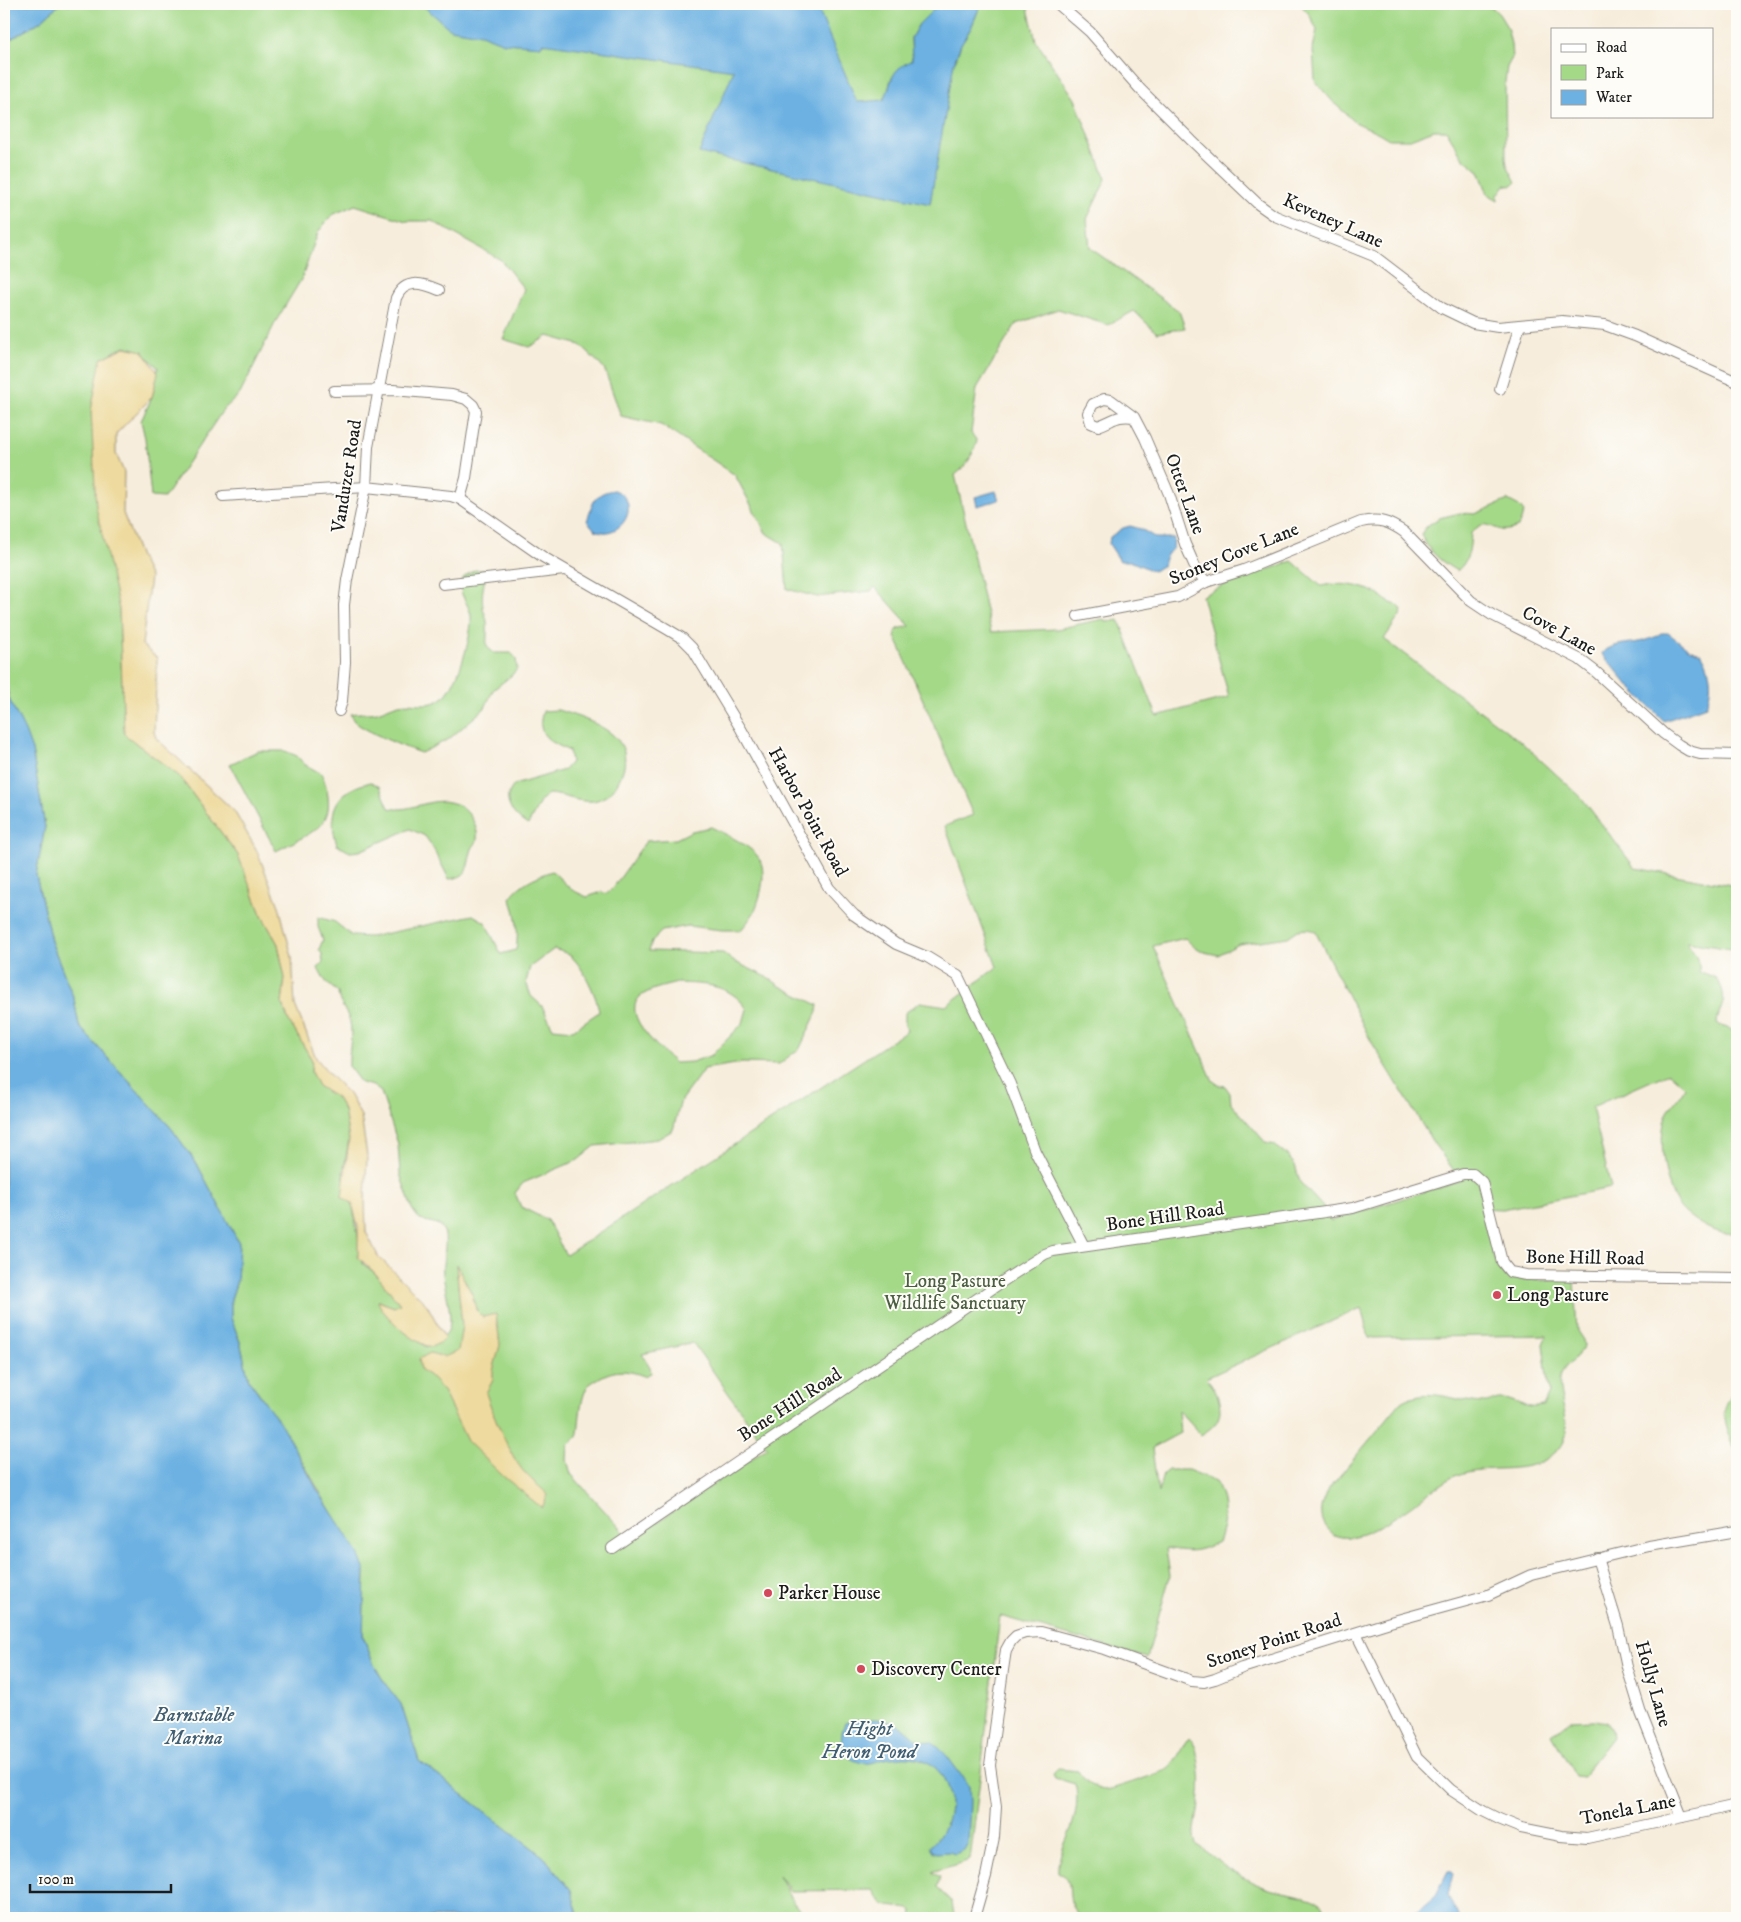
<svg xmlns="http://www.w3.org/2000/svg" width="1741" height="1922" viewBox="0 0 1741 1922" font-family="'IM FELL DW Pica',serif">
<rect width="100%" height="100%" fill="#fdfcf7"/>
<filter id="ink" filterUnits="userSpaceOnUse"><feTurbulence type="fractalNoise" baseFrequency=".02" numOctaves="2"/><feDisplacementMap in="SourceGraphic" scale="10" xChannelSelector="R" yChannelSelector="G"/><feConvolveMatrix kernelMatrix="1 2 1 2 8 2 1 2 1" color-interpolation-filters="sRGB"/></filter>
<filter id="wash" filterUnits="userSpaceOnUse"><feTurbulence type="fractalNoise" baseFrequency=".0096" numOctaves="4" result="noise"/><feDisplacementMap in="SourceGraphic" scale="20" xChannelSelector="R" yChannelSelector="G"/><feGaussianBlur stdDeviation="1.12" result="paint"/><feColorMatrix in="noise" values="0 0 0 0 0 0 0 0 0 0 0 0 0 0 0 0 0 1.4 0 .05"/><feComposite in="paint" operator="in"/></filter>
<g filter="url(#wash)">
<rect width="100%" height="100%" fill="#f7eddc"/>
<g fill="#a4d988" stroke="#607a52" fill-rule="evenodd">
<path d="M60 4H444L545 36 597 10 784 86 901 119 956 60 961 44 971 28 981 4H1027L1036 41 1075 99 1106 179 1087 219 1090 248 1179 311 1185 328 1157 333 1134 311 1108 325 1058 309 1016 324 977 388 971 433 977 441C973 455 967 466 955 475L991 632 1057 629 1103 619 1106 622 1119 620 1157 716 1229 697 1202 596 1222 586 1292 561 1321 586C1338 582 1361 585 1376 593 1381 595 1384 600 1389 602 1395 605 1398 604 1402 610L1401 614 1384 639 1520 741 1581 797 1635 868 1737 886V950L1687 942C1693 951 1701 962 1699 973H1704L1716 978C1718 983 1722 988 1723 993 1726 1004 1717 1013 1717 1024L1737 1032V1231C1727 1236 1718 1232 1708 1228 1698 1223 1684 1214 1678 1205 1665 1185 1658 1141 1665 1119 1668 1108 1680 1098 1685 1087L1669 1073 1592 1107 1611 1188 1502 1209 1481 1208 1496 1265 1503 1275 1513 1279 1574 1280 1577 1331 1583 1340 1584 1346C1579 1354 1566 1365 1562 1372 1552 1395 1579 1427 1559 1449 1528 1480 1489 1461 1455 1476 1428 1487 1347 1570 1323 1523 1318 1512 1322 1501 1327 1491L1401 1402C1428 1385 1455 1402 1483 1403 1490 1404 1495 1398 1502 1399 1512 1399 1521 1406 1531 1407 1535 1408 1539 1406 1543 1406L1549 1393 1543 1344 1547 1335 1369 1338 1361 1308 1206 1378C1215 1386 1224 1406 1218 1419 1215 1426 1207 1431 1201 1435L1178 1410 1180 1433 1152 1448 1158 1493 1163 1474 1168 1470H1188L1216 1481C1226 1502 1227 1520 1218 1542 1196 1553 1190 1552 1166 1548L1170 1576 1147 1658 1000 1616 970 1860 932 1872 940 1877 937 1888 952 1902 954 1915 949 1918H912L913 1911 909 1909 883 1905 873 1890 790 1891 778 1875 793 1902 806 1918H579L571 1890 544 1857 419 1761 401 1704 386 1685 374 1665 363 1636 365 1571 301 1459 259 1393 249 1380 240 1342 231 1318V1299L237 1281 239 1243 197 1164 172 1129 79 1026 74 999 51 941 36 875 45 827 32 750 10 701 4 680V43L41 21ZM355 205 406 221H432L501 260 524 289 503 339 529 347 548 336 580 345 604 368 621 416 661 425 735 475 766 533 783 543 787 589 817 597 871 591 875 587 910 626 897 629 895 636 973 815 945 826 997 967 946 1006 920 1002 905 1013V1024L907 1031 566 1255 547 1220 521 1207 515 1193 523 1183 578 1160 595 1146 658 1139 673 1130 681 1100 704 1069 742 1063 779 1064 800 1048 817 1012 818 1005 780 986 769 978 733 961 723 953 649 951 652 941 662 931 688 926 722 930H741C745 925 750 919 753 914 760 900 767 875 760 860 753 846 725 834 711 827L692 831 676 839 646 841 613 888 606 894 602 892 587 897 572 890 552 871C535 877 520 883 510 898 517 914 519 932 516 950L501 954 485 922 473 915 370 937 352 936 335 922 318 917V927L323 940 319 949 322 954 323 962 318 968C322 978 328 985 338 992 338 1003 347 1011 350 1022 353 1036 348 1052 349 1067L361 1083 373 1086 381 1092 398 1144 400 1174 412 1209 420 1220C427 1222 437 1222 442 1228 450 1238 441 1262 443 1274 444 1288 456 1322 446 1334 441 1339 432 1343 426 1347L394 1322 378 1301 394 1307 400 1304 375 1273 363 1264 352 1203 343 1174 349 1139 344 1110 337 1098 318 1085 311 1072 312 1060 289 1021 282 1004 285 978 278 944 261 914 238 855 179 776 124 734 119 609 111 570 101 359 125 346 142 351 158 368 152 397 141 421 145 438 151 497 164 498 223 410 240 394 276 321 302 278 318 232 332 215ZM1308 929 1315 931 1371 1041 1434 1144 1461 1180 1331 1221 1323 1207 1300 1182 1295 1165 1285 1153 1274 1145 1266 1143 1231 1103 1230 1093 1225 1086 1219 1085 1213 1081 1153 946 1185 938 1192 945 1204 952 1218 955 1239 944 1288 937 1298 930ZM554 949C559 951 565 952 569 955 581 962 598 998 599 1012L573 1030 553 1028 542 1006 531 996 526 982 530 967ZM677 983C705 984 730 984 747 1009L743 1023 712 1055 692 1062 675 1063C662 1051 615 1011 644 994 654 988 666 986 677 983ZM456 1265 472 1294 478 1312 462 1323ZM693 1343 767 1448 631 1540 571 1474 567 1460 568 1445 577 1437 578 1433C580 1418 580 1401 587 1387 589 1384 593 1382 596 1380 612 1369 626 1369 644 1376L651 1373 650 1367 642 1354Z"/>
<path d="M752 4H939L919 24 911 38 912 61 906 63 891 79 888 91 882 104 870 120Z"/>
<path d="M1300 4H1480L1493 8 1499 14 1507 27 1511 44 1512 58 1507 67 1505 82 1506 157 1507 165 1516 182 1511 186 1505 185 1498 195V200L1488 194 1479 171 1463 158 1446 130H1434L1410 139H1389L1379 133 1355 122 1334 103 1315 81 1313 49 1317 30 1309 14Z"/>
<path d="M1508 500 1519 506 1524 512 1518 527C1513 529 1507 531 1501 530 1486 525 1484 520 1471 533 1470 549 1469 561 1457 571 1441 562 1428 551 1421 534L1427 526 1439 518 1460 513 1475 514Z"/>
<path d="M475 570H487C484 582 481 594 483 607 483 612 487 617 487 622 488 631 486 639 487 647L494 653H511L516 658 517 669 512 675 493 690 485 708 449 739 421 753C408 749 362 730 354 721 352 719 352 716 350 714 360 712 370 714 377 712 384 710 391 706 399 704 413 701 426 708 440 700 457 690 473 634 471 615 469 604 458 594 461 582 463 576 470 573 475 570Z"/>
<path d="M558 710C591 721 642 735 619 780 614 791 605 799 593 801 578 803 563 794 548 794L540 802 528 825C519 820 506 808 508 796 509 792 512 788 514 785L564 770 571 762 569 751C550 741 535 736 543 711Z"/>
<path d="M258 751H285L297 756 304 764 322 774C341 826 316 830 276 851L230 764Z"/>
<path d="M371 782 380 787 389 808C412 814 435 792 460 806 470 812 479 828 477 839 477 843 473 846 472 849 466 866 471 877 449 879L432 846 425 836 410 829 360 851 350 852 337 845C327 811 334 791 371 782Z"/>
<path d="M1737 1386V1454C1724 1426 1716 1414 1737 1386Z"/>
<path d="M1594 1720 1606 1722 1611 1730 1612 1737 1591 1764 1584 1778 1576 1777 1552 1735 1569 1721Z"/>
<path d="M1189 1737C1196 1743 1196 1749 1198 1758 1204 1789 1198 1806 1194 1837L1196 1845C1206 1850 1212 1856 1220 1863 1230 1871 1252 1883 1264 1887 1283 1895 1310 1893 1325 1907V1915L1320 1918H1082C1078 1914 1073 1910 1072 1905 1067 1891 1074 1879 1058 1872 1057 1861 1062 1851 1066 1841 1074 1824 1080 1802 1075 1784L1055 1778 1053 1774 1058 1769 1078 1771C1084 1780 1094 1790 1106 1790 1111 1790 1163 1772 1168 1769 1178 1761 1181 1747 1189 1737Z"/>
</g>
<g fill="#eeda9e" stroke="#857b5d">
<path d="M125 347 143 351 158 373 152 397 116 434V454L124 472 123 513 140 557 150 577 142 645 157 658 154 732 156 738 234 811 256 849 279 906 292 957 295 1005 316 1058 331 1076 349 1094 361 1116 367 1156 365 1201 366 1232 378 1256 427 1305 445 1338 442 1342 431 1347C417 1345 381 1315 378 1301L394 1307 400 1304 375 1273 358 1257V1227L352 1203 342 1197 349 1139 344 1110 337 1098 318 1086 311 1072 312 1060 289 1021 282 1004 285 978 278 944 261 914 238 855 179 776 124 734 119 609 96 507 91 411 101 359Z"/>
<path d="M456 1264 472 1294 476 1310 483 1317 496 1314 500 1345 493 1371V1380L486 1393C493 1414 510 1457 525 1473 532 1481 541 1487 548 1495L542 1508 503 1476 467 1441 442 1389 430 1376 421 1370 419 1359 430 1353 444 1357 458 1351 462 1325Z"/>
</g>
<g fill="#6cb1e2" stroke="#44667f">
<path d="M4 4H60L41 21 4 43Z"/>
<path d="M421 4H816L857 102 884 100C894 79 888 72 912 60L911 38 919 24 939 4H981L971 28 961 44 954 63 930 204 699 153 734 70 542 43 541 46 504 43 481 34 450 29Z"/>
<path d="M614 490C638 499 629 528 608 532 604 533 600 531 596 531L587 521C593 503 593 493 614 490Z"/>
<path d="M996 491 999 500 977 506 975 497Z"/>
<path d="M1130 526 1141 529 1156 538H1174L1173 548C1168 553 1164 558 1163 566L1153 571 1130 561H1120L1109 544 1110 537 1123 528Z"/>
<path d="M1661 633H1668L1689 649 1701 653C1712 669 1713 689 1706 706L1664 721 1631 688 1611 664 1603 656 1602 653C1615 641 1635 645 1650 639 1654 638 1658 635 1661 633Z"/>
<path d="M4 680 10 701 25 731 32 750 45 827 36 875 51 941 74 999 79 1026 172 1129 197 1164 239 1243 237 1281 231 1299V1318L240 1342 249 1380 281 1424 318 1491 358 1553 365 1571 363 1636 374 1665 386 1685 401 1704 419 1761 544 1857 571 1890 579 1918H4Z"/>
<path d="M878 1719C895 1722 905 1727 917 1740L933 1742 947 1756 969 1786 970 1802 968 1843 964 1850 955 1854 949 1852 937 1853 932 1851 930 1847C935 1841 941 1835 944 1828 959 1800 945 1760 911 1757 902 1756 892 1758 884 1759 878 1760 871 1764 865 1763 842 1761 837 1742 845 1723L855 1720Z"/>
<path d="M1448 1872H1451L1453 1874 1448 1895 1459 1918H1406L1415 1913 1436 1895Z"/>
</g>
</g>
<g filter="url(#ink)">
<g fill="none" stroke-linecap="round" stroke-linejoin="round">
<defs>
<g id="minor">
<path d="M1058 4 1090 32 1140 89 1192 141 1258 204 1275 216 1374 256 1442 308 1473 323 1498 327 1562 321 1605 325 1635 336 1737 382"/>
<path d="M1500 389 1520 325"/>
<path d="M334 391 393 390 452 395 466 399 473 405 476 411 466 478 460 499 543 557 667 629 682 638 692 648 741 729 829 888 854 915 896 944 927 957 958 976 1010 1084 1035 1151 1084 1246"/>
<path d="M1134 417C1115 415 1115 420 1098 426L1091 423 1088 413 1093 404 1104 399 1111 400 1134 417 1145 438 1169 494 1185 544 1197 571 1206 582"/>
<path d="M223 496 366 487 451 496 460 499"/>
<path d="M443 584 564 570"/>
<path d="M1078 616 1178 597 1206 582 1244 570 1361 522C1379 518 1389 522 1404 532L1471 601 1492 615 1579 659 1596 672 1664 734 1679 745 1689 751 1700 754 1737 755"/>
<path d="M339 711 342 701 345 662 344 605 347 580 366 487 368 447 396 298C405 278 423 283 439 290"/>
<path d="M612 1548 1012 1275 1045 1254 1053 1251 1353 1208 1463 1174H1473L1482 1182 1502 1262 1510 1272 1526 1275 1737 1278"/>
<path d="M1597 1558 1618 1626 1627 1667 1641 1713 1682 1817"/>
<path d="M1356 1633 1417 1757 1451 1790 1483 1811 1499 1819 1521 1828 1561 1836 1587 1838 1737 1805"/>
<path d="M974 1918 986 1876 994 1837 996 1807 990 1765 1003 1670 1006 1650 1011 1641 1016 1636 1025 1633 1041 1632 1104 1649 1192 1681 1204 1682 1215 1679 1242 1668 1390 1622 1488 1595 1531 1575 1649 1546 1737 1531"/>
</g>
</defs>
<use href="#minor" stroke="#8a847c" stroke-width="12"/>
<use href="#minor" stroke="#fff" stroke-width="10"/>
</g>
</g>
<g fill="#d1495b" stroke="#fdfcf7" stroke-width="2">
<circle cx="1497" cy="1295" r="5"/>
<circle cx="768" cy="1593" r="5"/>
<circle cx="861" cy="1669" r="5"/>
</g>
<g text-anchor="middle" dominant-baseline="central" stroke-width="4" stroke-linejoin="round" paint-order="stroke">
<g font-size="19" fill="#1c1c1c" stroke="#fdfcf7">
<text transform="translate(1333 221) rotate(24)">Keveney Lane</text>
<text transform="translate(347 476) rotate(-81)">Vanduzer Road</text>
<text transform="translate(1185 494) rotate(70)">Otter Lane</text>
<text transform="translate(1234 554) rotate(-22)">Stoney Cove Lane</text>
<text transform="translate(1559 631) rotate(29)">Cove Lane</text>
<text transform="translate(808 812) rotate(61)">Harbor Point Road</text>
<text transform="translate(1165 1217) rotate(-8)">Bone Hill Road</text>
<text transform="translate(1585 1258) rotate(1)">Bone Hill Road</text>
<text transform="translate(790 1405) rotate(-33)">Bone Hill Road</text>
<text transform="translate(1274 1641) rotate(-18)">Stoney Point Road</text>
<text transform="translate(1653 1684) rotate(74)">Holly Lane</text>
<text transform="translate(1628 1810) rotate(-11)">Tonela Lane</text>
</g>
<g font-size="19" fill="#4c5e42" stroke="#fdfcf7">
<text x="955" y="1281">Long Pasture<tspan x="955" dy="22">Wildlife Sanctuary</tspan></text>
</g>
<g font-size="19" fill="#1c1c1c" stroke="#fdfcf7" text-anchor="start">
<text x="1507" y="1295">Long Pasture</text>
<text x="778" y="1593">Parker House</text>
<text x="871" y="1669">Discovery Center</text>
</g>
<g font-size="20" font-style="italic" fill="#405f75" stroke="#fdfcf7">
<text x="194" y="1715">Barnstable<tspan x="194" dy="23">Marina</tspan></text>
<text x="869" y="1729">Hight<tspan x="869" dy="23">Heron Pond</tspan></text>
</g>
</g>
<rect width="1741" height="1922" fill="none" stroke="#fdfcf7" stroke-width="20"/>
<rect x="1551" y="28" width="162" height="90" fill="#fdfcf7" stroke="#a3a29f"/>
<rect x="1561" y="44" width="25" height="8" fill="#ffffff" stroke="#a3a29f"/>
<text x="1596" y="52" font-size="15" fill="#1c1c1c">Road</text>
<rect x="1561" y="65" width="25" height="15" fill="#a4d988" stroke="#a3a29f"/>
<text x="1596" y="78" font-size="15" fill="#1c1c1c">Park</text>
<rect x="1561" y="90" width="25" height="15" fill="#6cb1e2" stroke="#a3a29f"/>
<text x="1596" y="102" font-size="15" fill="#1c1c1c">Water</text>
<path d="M30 1884v8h141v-8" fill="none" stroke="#1c1c1c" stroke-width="2.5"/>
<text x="38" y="1884" font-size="15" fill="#1c1c1c" stroke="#fdfcf7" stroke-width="4" paint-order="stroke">100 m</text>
</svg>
